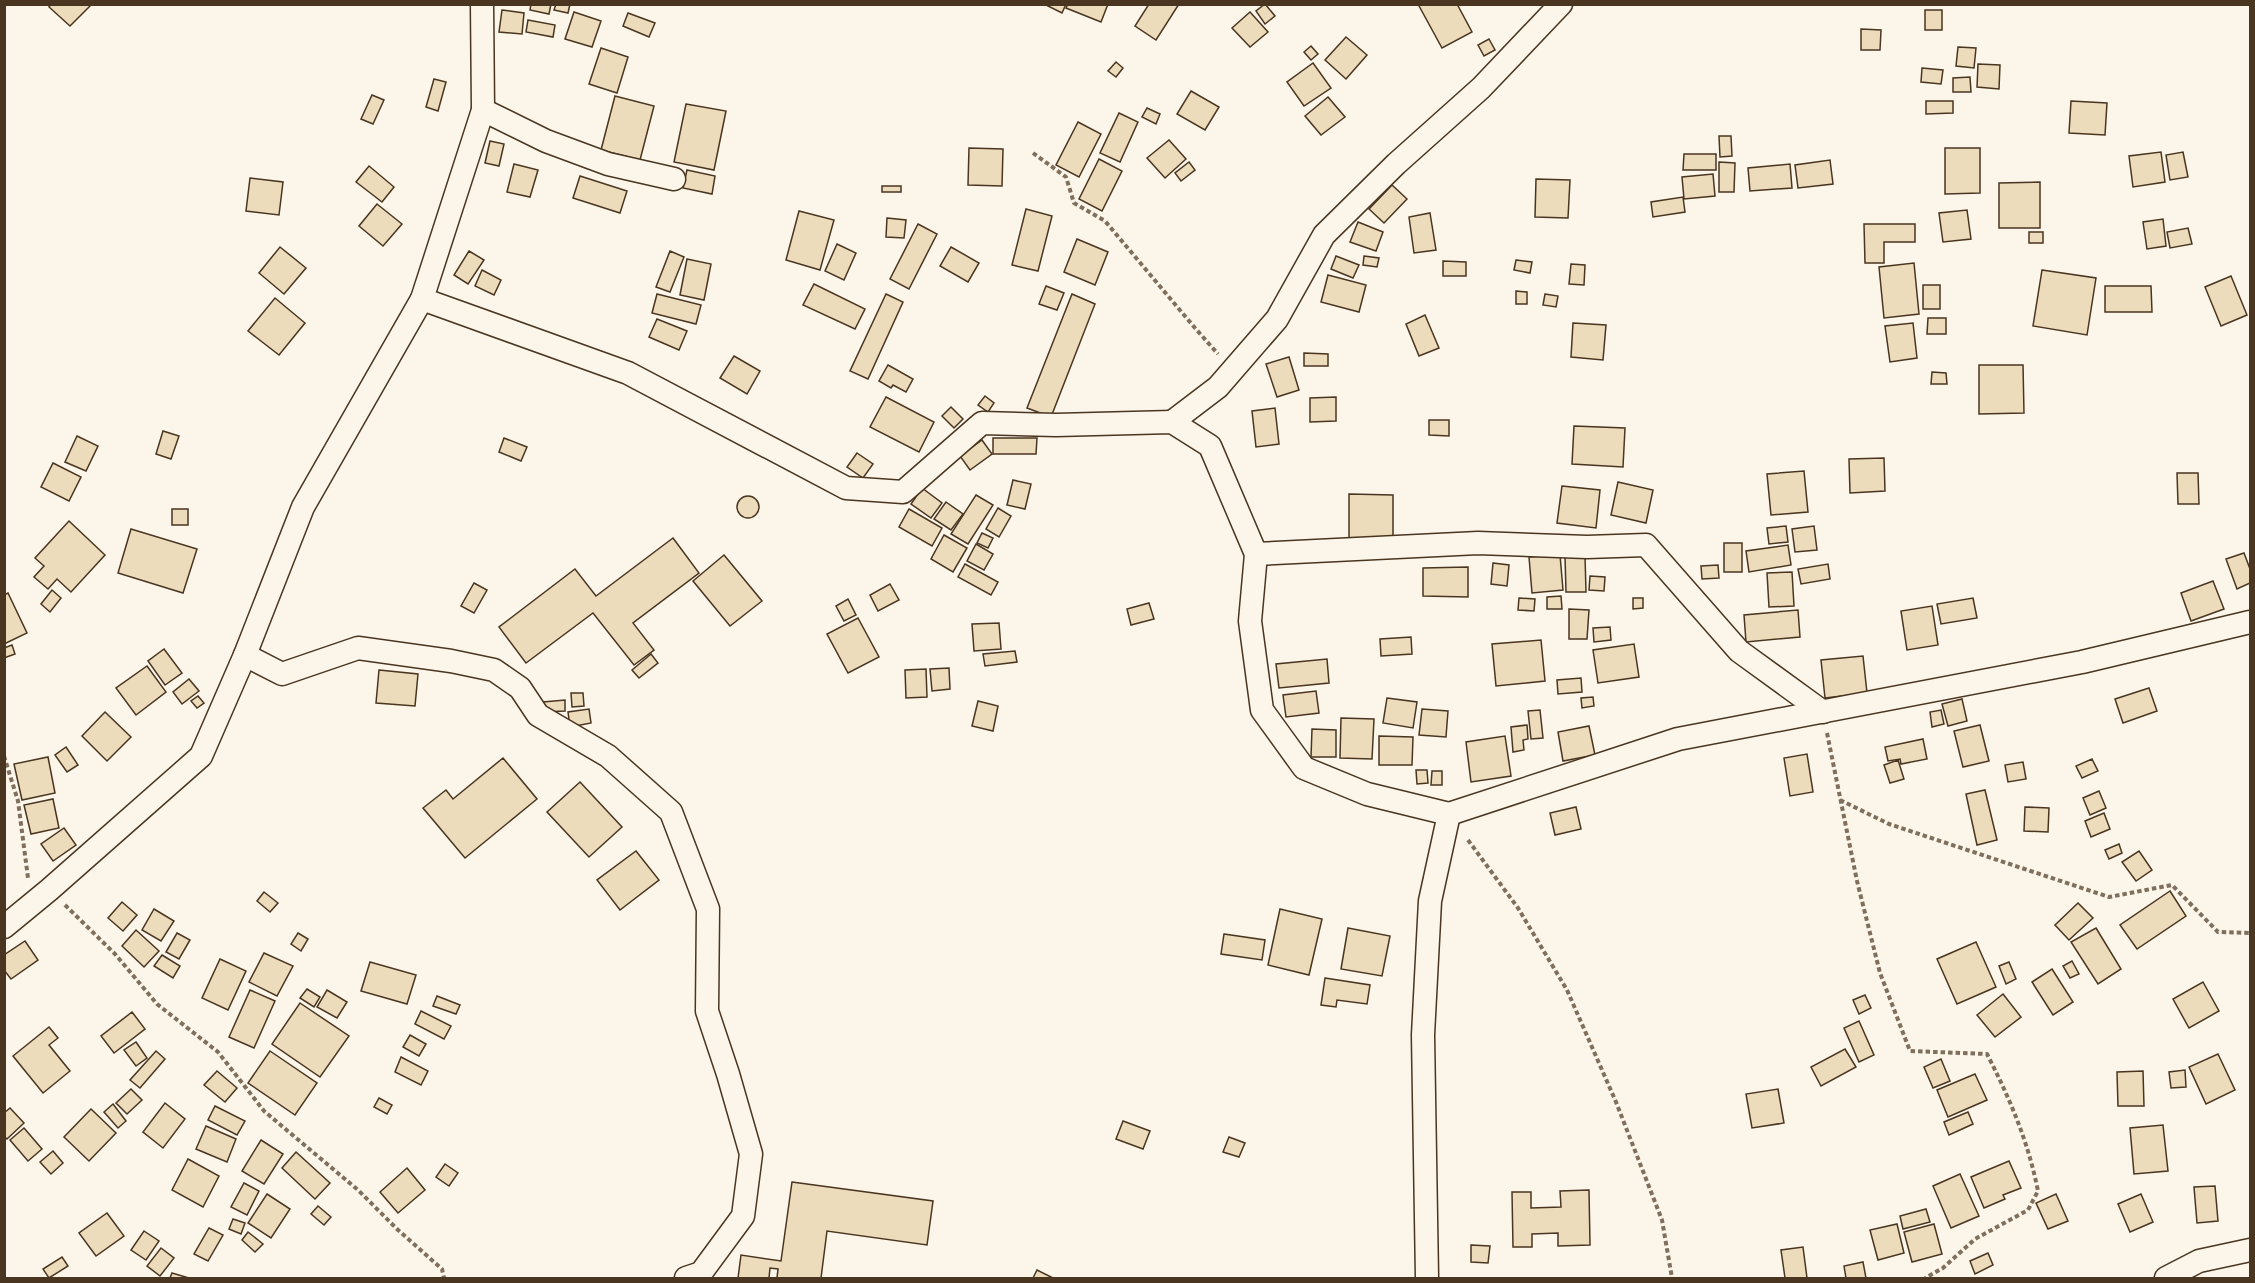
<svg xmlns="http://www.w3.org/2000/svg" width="2255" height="1283" viewBox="0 0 2255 1283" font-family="'Asap Condensed',sans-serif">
<rect width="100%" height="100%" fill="#fbf6e9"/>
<g fill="#ecdcbc" stroke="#4a3520" stroke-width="1.5">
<path d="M51 4H92L70 26 49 7Z"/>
<path d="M531 4H551L549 14 530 10Z"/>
<path d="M556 4H570L568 13 554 10Z"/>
<path d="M1044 4H1066L1062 13Z"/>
<path d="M1068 4H1108L1101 22 1066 8Z"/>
<path d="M1149 4H1179L1156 40 1135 26Z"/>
<path d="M1265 4 1275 16 1265 24 1256 11Z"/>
<path d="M1418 4H1457L1472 32 1442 48Z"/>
<path d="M502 10 524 13 522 34 499 32Z"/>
<rect x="1925" y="10" width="17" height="20"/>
<path d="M574 12 601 21 592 47 565 39Z"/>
<path d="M1250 12 1268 32 1250 47 1232 28Z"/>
<path d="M628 13 655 23 649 37 623 26Z"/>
<path d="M528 20 555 25 553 37 526 32Z"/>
<path d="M1861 29 1881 30 1880 50H1861Z"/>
<path d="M1346 37 1367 55 1346 79 1325 60Z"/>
<path d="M1489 39 1495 50 1484 56 1478 45Z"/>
<path d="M1311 46 1318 54 1311 60 1304 52Z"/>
<path d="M1958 47 1976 48 1974 68 1956 66Z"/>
<path d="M601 48 628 57 617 93 589 84Z"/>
<path d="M1116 62 1123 68 1116 77 1108 71Z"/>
<path d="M1313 63 1331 88 1304 106 1287 82Z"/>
<path d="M1978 64 2000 65 1999 89 1977 87Z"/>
<path d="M1922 68 1943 70 1941 84 1921 82Z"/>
<path d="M1970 77 1971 92H1953V78Z"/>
<path d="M434 79 446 82 438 111 426 107Z"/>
<path d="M1191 91 1219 107 1205 130 1177 114Z"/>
<path d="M372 95 384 100 373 124 361 119Z"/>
<path d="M615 96 654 106 640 160 601 150Z"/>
<path d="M1328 97 1345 117 1321 135 1305 116Z"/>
<path d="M1926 101H1953V113L1926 114Z"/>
<path d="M2071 101 2107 103 2105 135 2069 133Z"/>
<path d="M686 104 726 111 714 170 674 162Z"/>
<path d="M1147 108 1160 114 1156 124 1142 117Z"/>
<path d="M1119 113 1138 122 1120 162 1100 153Z"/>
<path d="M1078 122 1101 134 1079 177 1056 165Z"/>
<path d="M1719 136H1731L1732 156 1720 157Z"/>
<path d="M1169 140 1186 159 1165 178 1147 158Z"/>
<path d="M490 141 504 144 499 166 485 163Z"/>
<path d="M969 148 1003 149 1002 186 968 185Z"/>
<path d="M1945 148H1980V193L1945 194Z"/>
<path d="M2161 152 2165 182 2133 187 2129 156Z"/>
<path d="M2183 152 2188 177 2170 180 2166 155Z"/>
<path d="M1684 154H1716V170H1683Z"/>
<path d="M1099 159 1122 171 1102 211 1079 199Z"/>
<path d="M1830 160 1833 184 1798 188 1795 165Z"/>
<path d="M1189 162 1195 170 1181 181 1175 173Z"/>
<path d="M1719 162 1735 163 1734 192H1719Z"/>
<path d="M514 164 538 170 530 197 507 192Z"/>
<path d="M1790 164 1792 188 1750 191 1748 168Z"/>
<path d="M369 166 394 187 382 202 356 182Z"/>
<path d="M687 170 715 176 712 194 683 188Z"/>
<path d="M1713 174 1715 196 1684 199 1682 177Z"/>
<path d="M580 176 627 191 620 213 573 198Z"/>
<path d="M250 178 283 182 279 215 246 211Z"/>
<path d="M1536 179 1570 180 1568 218 1535 217Z"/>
<path d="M2040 182V228H1999V183Z"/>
<path d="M1392 185 1407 199 1384 223 1369 209Z"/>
<rect x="882" y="186" width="19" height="6"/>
<path d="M1683 197 1685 212 1653 217 1651 202Z"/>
<path d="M377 204 402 224 383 246 359 226Z"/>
<path d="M1026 209 1052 216 1038 271 1012 265Z"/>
<path d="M1967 210 1971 239 1943 242 1939 213Z"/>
<path d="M799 211 834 220 820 270 786 260Z"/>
<path d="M1430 213 1436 250 1414 253 1409 217Z"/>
<path d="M887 218 906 220 904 238 886 237Z"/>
<path d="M2163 219 2166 246 2147 249 2143 222Z"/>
<path d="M1358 222 1383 232 1376 251 1350 242Z"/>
<path d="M918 224 937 234 909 289 890 279Z"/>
<path d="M1864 224H1915V242H1884V263H1865Z"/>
<path d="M2188 228 2192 244 2170 248 2167 232Z"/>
<rect x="2029" y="232" width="14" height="11"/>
<path d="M1077 239 1108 252 1095 285 1064 272Z"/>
<path d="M837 244 856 253 844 280 825 271Z"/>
<path d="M280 247 306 268 284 294 259 273Z"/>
<path d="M951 247 979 263 968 282 940 266Z"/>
<path d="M469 251 484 260 468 284 454 275Z"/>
<path d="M670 251 684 257 670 292 656 287Z"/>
<path d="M1336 256 1359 265 1353 278 1331 269Z"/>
<path d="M1364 256 1379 258 1377 267 1363 265Z"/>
<path d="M687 259 711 264 704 300 680 295Z"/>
<path d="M1516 260 1532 262 1530 273 1514 270Z"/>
<path d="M1443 261 1466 262V276H1443Z"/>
<path d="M1914 263 1919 314 1884 318 1879 267Z"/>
<path d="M1571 264 1585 265 1584 285 1569 284Z"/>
<path d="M482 270 501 280 494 295 475 286Z"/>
<path d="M2042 270 2096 278 2087 335 2033 326Z"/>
<path d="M1328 275 1366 285 1359 312 1321 302Z"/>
<path d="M2231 276 2247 315 2221 326 2205 287Z"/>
<path d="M814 284 865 309 855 329 803 305Z"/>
<rect x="1923" y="285" width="17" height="24"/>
<path d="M1046 286 1064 293 1057 310 1039 304Z"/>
<path d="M2105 286H2151L2152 312H2105Z"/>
<path d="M1516 291 1527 292V304H1516Z"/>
<path d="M657 294 701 305 696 324 652 313Z"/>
<path d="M886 294 903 302 868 379 850 371Z"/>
<path d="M1072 294 1095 304 1051 417 1027 408Z"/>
<path d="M1545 294 1558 296 1556 307 1543 305Z"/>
<path d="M275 298 305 323 279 355 248 331Z"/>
<path d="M1425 315 1439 348 1419 356 1406 324Z"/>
<path d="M1928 318H1946V334H1927Z"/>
<path d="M657 319 687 331 679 350 649 337Z"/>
<path d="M1573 323 1606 325 1603 360 1571 357Z"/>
<path d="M1913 323 1917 358 1890 362 1885 326Z"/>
<path d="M1304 353 1328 354V366H1304Z"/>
<path d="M734 356 760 371 747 394 720 378Z"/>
<path d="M1289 357 1299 390 1277 397 1266 364Z"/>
<path d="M888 365 913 379 906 392 893 385 891 388 879 381Z"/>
<path d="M1979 365H2023L2024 413 1979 414Z"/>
<path d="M1932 372 1946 373 1947 384H1931Z"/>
<path d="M985 396 994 403 988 412 978 405Z"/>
<path d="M886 397 934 422 919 452 870 427Z"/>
<path d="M1336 397V421L1310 422V398Z"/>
<path d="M951 407 963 419 954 428 942 416Z"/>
<path d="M1275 408 1279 444 1256 447 1252 411Z"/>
<path d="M1429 420H1449V436L1429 435Z"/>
<path d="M1574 426 1625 428 1623 467 1572 464Z"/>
<path d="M163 431 179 436 171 459 156 454Z"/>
<path d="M77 436 98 446 86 471 65 462Z"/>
<path d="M504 438 527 447 521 461 499 452Z"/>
<path d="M993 438H1037L1036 454H993Z"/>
<path d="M982 440 992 454 970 470 960 456Z"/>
<path d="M857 453 873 464 863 478 847 467Z"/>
<path d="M1884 458 1885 491 1850 493 1849 459Z"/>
<path d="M53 463 81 477 69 501 41 487Z"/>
<path d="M1804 471 1808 512 1771 515 1767 474Z"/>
<path d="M2177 473H2198L2199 504H2178Z"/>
<path d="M1013 480 1031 484 1025 509 1007 505Z"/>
<path d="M1618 482 1653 490 1646 523 1611 515Z"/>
<path d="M1562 486 1600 490 1596 528 1557 523Z"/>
<path d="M922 488 942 503 931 518 911 504Z"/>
<path d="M1349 494 1393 495V539H1349Z"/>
<path d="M976 495 993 505 968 544 951 534Z"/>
<circle cx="748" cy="507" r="11"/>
<path d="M946 502 963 514 951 530 934 519Z"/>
<path d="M998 508 1011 516 999 537 986 529Z"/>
<rect x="172" y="509" width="16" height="16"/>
<path d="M909 509 942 528 932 546 899 527Z"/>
<path d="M69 521 105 555 71 592 57 579 48 589 34 577 44 566 35 558Z"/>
<path d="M1786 526 1788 542 1769 544 1767 528Z"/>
<path d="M1814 526 1817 550 1795 552 1792 529Z"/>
<path d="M131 529 197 549 183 593 118 573Z"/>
<path d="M982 533 993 538 988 548 977 543Z"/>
<path d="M944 535 967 548 953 572 931 559Z"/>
<path d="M673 538 699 573 633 623 654 650 634 665 593 613 526 663 499 627 575 569 596 596Z"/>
<rect x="1724" y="543" width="18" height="29"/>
<path d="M976 544 993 554 984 570 967 561Z"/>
<path d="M1788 545 1791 565 1749 572 1746 551Z"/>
<path d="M2244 553 2250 569V583L2237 589 2226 559Z"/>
<path d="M724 555 762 601 730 626 693 581Z"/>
<path d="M1560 555 1563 590 1532 593 1529 557Z"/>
<path d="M1565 556H1585L1586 592H1566Z"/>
<path d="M1493 563 1509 565 1507 586 1491 584Z"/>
<path d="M965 564 998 582 991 595 958 577Z"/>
<path d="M1828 564 1830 579 1801 584 1798 569Z"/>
<path d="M1718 565 1719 578 1702 579 1701 566Z"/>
<path d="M1468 567V597L1423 596V568Z"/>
<path d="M1792 572 1794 606 1769 607 1767 573Z"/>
<path d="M1590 576 1605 577 1604 591 1589 590Z"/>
<path d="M2213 581 2224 609 2191 621 2181 593Z"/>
<path d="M474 583 487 590 474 613 461 606Z"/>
<path d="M890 584 899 600 878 611 870 595Z"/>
<path d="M52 590 61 598 50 612 41 604Z"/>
<path d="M8 593 27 633 4 644V595Z"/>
<path d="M1561 596 1562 609H1547V597Z"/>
<path d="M1519 598 1535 599 1534 611 1518 610Z"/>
<path d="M1633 598H1643V608L1633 609Z"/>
<path d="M1973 598 1977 618 1941 624 1937 604Z"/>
<path d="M848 599 856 615 844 621 836 606Z"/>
<path d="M1149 603 1154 619 1131 625 1127 609Z"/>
<path d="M1932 606 1938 645 1907 650 1901 611Z"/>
<path d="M1569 609 1589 610 1587 639H1569Z"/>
<path d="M1798 610 1800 637 1746 642 1744 615Z"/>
<path d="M858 618 879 657 848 673 827 634Z"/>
<path d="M999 623 1001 649 974 651 972 624Z"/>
<path d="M1610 627 1611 640 1594 642 1593 628Z"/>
<path d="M1411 637 1412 654 1381 656 1380 639Z"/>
<path d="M1541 640 1545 681 1496 686 1492 644Z"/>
<path d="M1634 644 1639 677 1598 683 1593 650Z"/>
<path d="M12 645 15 654 4 658V648Z"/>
<path d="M164 649 182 673 165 685 148 661Z"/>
<path d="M1015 651 1017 662 985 666 983 654Z"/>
<path d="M651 654 658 663 639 678 632 670Z"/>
<path d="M1863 656 1867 693 1825 698 1821 660Z"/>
<path d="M1327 659 1329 683 1279 688 1276 664Z"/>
<path d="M147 666 166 692 136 715 116 688Z"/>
<path d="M949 668 950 689 932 691 930 669Z"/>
<path d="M926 669 927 697 906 698 905 670Z"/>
<path d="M379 670 418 674 415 706 376 703Z"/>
<path d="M1581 678 1582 692 1558 694 1557 680Z"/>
<path d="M189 679 199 691 182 704 173 692Z"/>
<path d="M2149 688 2157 711 2123 723 2115 699Z"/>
<path d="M1316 691 1319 713 1286 717 1283 695Z"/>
<path d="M571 693H583L584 706 572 707Z"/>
<path d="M198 696 204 703 197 708 191 701Z"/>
<path d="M1593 697 1594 706 1582 708 1581 698Z"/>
<path d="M1387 698 1417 702 1413 728 1383 723Z"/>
<path d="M1962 699 1967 721 1948 726 1942 704Z"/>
<path d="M565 700V711L544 712 543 702Z"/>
<path d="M978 701 998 706 993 731 972 726Z"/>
<path d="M589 709 591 723 570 727 568 712Z"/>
<path d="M1422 709 1448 711 1446 737 1419 735Z"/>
<path d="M1540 710 1543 738 1531 739 1528 711Z"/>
<path d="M1941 710 1944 724 1932 727 1930 712Z"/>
<path d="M105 712 131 737 107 761 82 736Z"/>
<path d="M1341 718 1374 719 1372 759 1340 758Z"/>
<path d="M1527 725 1528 739 1523 740 1524 750 1513 752 1511 727Z"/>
<path d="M1980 725 1989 761 1963 767 1954 731Z"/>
<path d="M1589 726 1595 755 1563 761 1558 732Z"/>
<path d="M1312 729 1336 730V757H1311Z"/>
<path d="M1379 736 1413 737 1412 765H1379Z"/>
<path d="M1505 736 1511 776 1471 782 1466 742Z"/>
<path d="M1923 739 1927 759 1901 764 1900 759 1888 761 1885 747Z"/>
<path d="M66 747 78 765 67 772 55 755Z"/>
<path d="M1807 754 1813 792 1790 796 1784 758Z"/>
<path d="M48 757 55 793 22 800 14 764Z"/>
<path d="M503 758 537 799 465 858 423 808 446 790 453 799Z"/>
<path d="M2092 759 2098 771 2082 778 2076 766Z"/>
<path d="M1898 760 1904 779 1890 783 1884 765Z"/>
<path d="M2023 762 2026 779 2008 782 2005 765Z"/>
<path d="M1416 770H1427L1428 783 1417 784Z"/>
<path d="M1432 771H1442V785H1431Z"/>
<path d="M580 782 622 827 589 857 547 812Z"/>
<path d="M1985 790 1997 840 1977 845 1966 794Z"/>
<path d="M2099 791 2106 808 2090 815 2083 798Z"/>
<path d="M53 799 59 828 31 834 24 805Z"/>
<path d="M1576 807 1581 829 1555 835 1550 813Z"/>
<path d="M2025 807 2049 808 2048 832 2024 831Z"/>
<path d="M2104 813 2110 829 2091 837 2085 821Z"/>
<path d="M64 828 76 845 53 861 41 844Z"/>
<path d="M2119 844 2122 853 2109 859 2105 850Z"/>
<path d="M636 851 659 880 620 910 597 880Z"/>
<path d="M2139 851 2152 870 2136 881 2122 862Z"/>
<path d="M2170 891 2186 916 2137 949 2120 925Z"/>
<path d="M264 892 278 903 270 912 257 901Z"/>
<path d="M122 902 137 915 123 931 108 918Z"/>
<path d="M2078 903 2093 918 2069 940 2055 925Z"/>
<path d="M154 909 174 921 161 941 142 930Z"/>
<path d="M1280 909 1322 919 1309 975 1268 965Z"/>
<path d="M1348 928 1390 936 1382 976 1341 969Z"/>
<path d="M2096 928 2121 969 2098 984 2071 942Z"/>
<path d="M136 930 159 951 144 967 122 946Z"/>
<path d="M177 933 190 940 179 959 166 952Z"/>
<path d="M298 933 308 939 301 951 291 944Z"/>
<path d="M1224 934 1265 940 1262 960 1221 954Z"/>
<path d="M25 941 38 960 11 979 4 970V955Z"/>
<path d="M1976 942 1996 987 1957 1004 1937 959Z"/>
<path d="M264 953 293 966 277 996 249 982Z"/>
<path d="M162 955 180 966 173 978 154 966Z"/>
<path d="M220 959 246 971 228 1010 202 998Z"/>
<path d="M2072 961 2079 974 2070 978 2063 966Z"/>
<path d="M370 962 416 975 407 1004 361 991Z"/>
<path d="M2009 962 2016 979 2006 984 1999 966Z"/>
<path d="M2052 969 2073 1002 2053 1015 2032 982Z"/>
<path d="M1325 978 1370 985 1367 1004 1337 1000 1336 1007 1321 1005Z"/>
<path d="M2203 982 2219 1011 2189 1028 2173 999Z"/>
<path d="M307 989 320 997 314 1007 300 998Z"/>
<path d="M250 990 275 1001 254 1048 229 1037Z"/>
<path d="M327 990 347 1002 337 1018 317 1007Z"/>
<path d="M2003 994 2021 1017 1995 1037 1977 1015Z"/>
<path d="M1865 995 1871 1008 1859 1014 1853 1000Z"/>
<path d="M437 996 460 1005 456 1014 433 1006Z"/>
<path d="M300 1003 349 1036 320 1077 272 1044Z"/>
<path d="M421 1011 451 1026 444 1039 415 1024Z"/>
<path d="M132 1012 145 1029 114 1053 101 1036Z"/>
<path d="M1859 1021 1874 1055 1859 1062 1844 1028Z"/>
<path d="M49 1027 58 1038 49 1045 70 1071 43 1093 13 1056Z"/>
<path d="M410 1035 426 1044 419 1056 403 1047Z"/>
<path d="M136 1042 147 1058 136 1066 124 1050Z"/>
<path d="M1845 1049 1856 1067 1821 1086 1811 1067Z"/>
<path d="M156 1051 165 1059 140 1088 130 1080Z"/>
<path d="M270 1051 317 1083 295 1115 248 1083Z"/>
<path d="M2218 1054 2235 1090 2206 1104 2189 1067Z"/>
<path d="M401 1057 428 1071 421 1085 395 1072Z"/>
<path d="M1941 1059 1950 1081 1933 1088 1924 1067Z"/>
<path d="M2185 1070 2186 1087 2171 1088 2169 1072Z"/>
<path d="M217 1071 237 1088 225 1102 204 1085Z"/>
<path d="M2143 1071 2144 1106H2118L2117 1072Z"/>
<path d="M1975 1074 1987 1100 1948 1117 1937 1090Z"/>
<path d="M131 1089 142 1100 127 1114 116 1103Z"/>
<path d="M1778 1089 1784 1123 1752 1128 1746 1094Z"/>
<path d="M379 1098 392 1105 387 1114 374 1107Z"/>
<path d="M165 1103 185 1119 163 1148 143 1132Z"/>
<path d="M113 1104 126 1121 118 1128 104 1112Z"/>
<path d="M215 1106 245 1121 237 1135 208 1120Z"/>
<path d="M10 1108 24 1123 7 1139 4 1136V1113Z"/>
<path d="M91 1109 116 1133 89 1161 64 1137Z"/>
<path d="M1968 1112 1973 1124 1949 1135 1944 1122Z"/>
<path d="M1123 1121 1150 1131 1143 1149 1116 1139Z"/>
<path d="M2163 1125 2168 1171 2134 1174 2130 1128Z"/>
<path d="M206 1126 236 1139 227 1162 196 1149Z"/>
<path d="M24 1128 42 1149 28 1161 10 1140Z"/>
<path d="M1229 1137 1245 1143 1239 1157 1223 1152Z"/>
<path d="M261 1140 283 1154 264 1184 242 1171Z"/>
<path d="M53 1151 63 1163 51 1174 40 1162Z"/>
<path d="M296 1152 330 1183 315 1199 282 1168Z"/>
<path d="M188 1159 219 1176 203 1207 172 1190Z"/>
<path d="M2009 1161 2021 1188 2003 1195 2005 1199 1984 1208 1971 1177Z"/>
<path d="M445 1164 458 1173 449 1186 436 1177Z"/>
<path d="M407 1168 425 1190 398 1213 380 1192Z"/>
<path d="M1960 1174 1979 1216 1951 1228 1933 1186Z"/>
<path d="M792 1182 933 1201 927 1245 827 1231 821 1278H777L778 1269 770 1268 769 1278H738L741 1255 781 1261Z"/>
<path d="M244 1183 259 1191 247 1215 231 1207Z"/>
<path d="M2215 1186 2218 1221 2197 1223 2194 1187Z"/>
<path d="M1589 1190 1590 1245 1558 1246V1233L1532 1234V1247H1513L1512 1192H1531V1208L1561 1207 1560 1191Z"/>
<path d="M267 1194 290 1209 271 1238 248 1223Z"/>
<path d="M2056 1194 2068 1221 2048 1229 2036 1203Z"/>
<path d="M2141 1194 2153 1222 2130 1232 2118 1204Z"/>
<path d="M318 1206 331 1217 324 1225 311 1214Z"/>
<path d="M1926 1209 1930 1222 1903 1229 1900 1216Z"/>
<path d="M107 1213 124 1236 96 1256 79 1233Z"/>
<path d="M233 1219 245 1223 241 1234 229 1229Z"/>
<path d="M1897 1224 1904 1253 1878 1260 1870 1230Z"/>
<path d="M1934 1224 1942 1254 1912 1262 1904 1232Z"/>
<path d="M209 1228 223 1235 208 1261 194 1254Z"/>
<path d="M144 1231 159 1241 146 1260 131 1250Z"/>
<path d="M248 1232 263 1244 255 1252 242 1240Z"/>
<path d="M1471 1245 1490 1246 1488 1263 1471 1262Z"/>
<path d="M1803 1247 1807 1278H1785L1781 1250Z"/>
<path d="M161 1248 174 1258 160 1276 147 1266Z"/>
<path d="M1988 1253 1993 1265 1975 1274 1970 1261Z"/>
<path d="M62 1257 68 1266 49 1278 43 1269Z"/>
<path d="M1863 1262 1866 1278H1846L1844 1266Z"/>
<path d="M1037 1270 1053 1278H1033Z"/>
<path d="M172 1273 189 1278H170Z"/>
</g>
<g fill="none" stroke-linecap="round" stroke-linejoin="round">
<defs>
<g id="street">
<path d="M483 110 546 141 608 164 674 179"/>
<path d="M422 299 628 373 846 488 903 492 982 423 1056 425 1172 422 1210 446 1256 554 1250 621 1262 710 1304 768 1367 794 1449 814 1678 739 2082 662 2250 622"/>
<path d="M1172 422 1218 387 1277 319 1324 235 1396 164 1481 88 1561 4"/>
<path d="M1256 554 1478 543 1587 547 1646 545 1739 651 1823 712"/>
<path d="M245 655 282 674 358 648 451 661 494 670 520 688 538 715 608 756 671 812 708 909 707 1011 728 1074 751 1154 743 1216 701 1273 686 1278"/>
<path d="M4 927 49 890 201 756 245 655 303 507 422 299 483 110 482 4"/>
<path d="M1427 1278 1423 1035 1430 901 1449 814"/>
<path d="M2166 1278 2199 1261 2250 1250"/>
</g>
</defs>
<use href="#street" stroke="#4a3520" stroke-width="25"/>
<g stroke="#7f6f5c" stroke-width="4" stroke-dasharray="4.5 3" stroke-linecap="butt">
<path d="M1033 153 1066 177 1074 203 1105 221 1195 328 1218 354"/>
<path d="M1827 733 1857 881 1880 973 1910 1051 1987 1054C2010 1099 2028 1141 2038 1191L2028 1210 1975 1239 1943 1268 1925 1278"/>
<path d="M4 756 18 801 28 878"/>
<path d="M1840 800 1889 824 2109 897 2172 885 2218 932 2250 933"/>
<path d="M1468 840 1518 908 1567 990 1616 1102 1662 1220 1672 1278"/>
<path d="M65 905 115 954 157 1004 218 1052 264 1111 358 1190 398 1230 442 1269 444 1278"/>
</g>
<use href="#street" stroke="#fbf6e9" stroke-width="22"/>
</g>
<rect width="2255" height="1283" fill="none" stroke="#4a3520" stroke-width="12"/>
</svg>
